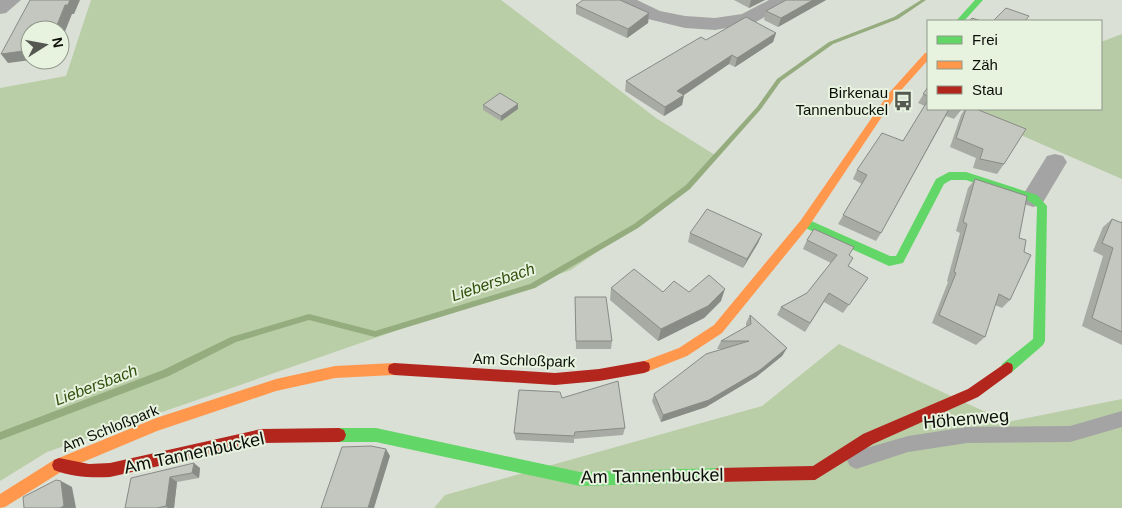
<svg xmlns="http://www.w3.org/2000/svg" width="1122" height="508" viewBox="0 0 1122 508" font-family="Helvetica,sans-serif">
<rect width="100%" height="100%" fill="#dbe0d6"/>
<path fill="#b7cba7" d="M1122 34V179L972 114 977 109H1101V42Z"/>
<g fill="#b9cea7">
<path d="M91 0H501L656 118 715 155 672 200 571 270 47 452 0 481V88L66 76Z"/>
<path d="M839 344 1007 422 1122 399V508H434L445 495 762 406Z"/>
</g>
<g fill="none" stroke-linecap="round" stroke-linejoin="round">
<path fill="#94ac7e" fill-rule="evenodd" d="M921 0H926L898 19 833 44 781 81 761 109 690 189 638 228 535 288 375 337 309 320 236 342 169 376 0 440V432L163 370 231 337 309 314 375 331 530 284 634 224 686 185 757 107 777 79 829 42 894 17Z"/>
<path fill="#a4a4a4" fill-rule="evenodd" d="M1122 411V427L1070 442 967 443 908 452 856 469 850 466 847 460 850 454 856 451 908 436 967 427 1070 426Z"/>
<g fill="#a4a4a4" fill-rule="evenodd">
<path d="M0 0H21L6 13 0 14Z"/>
<path d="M614 0H637L660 11 685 16 715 18 742 14 769 0H791L788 4 754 23 715 30 685 28 648 19 617 4Z"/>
<path d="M1055 154 1063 156 1067 162 1042 204 1033 207 1024 204 1021 198 1047 156Z"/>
</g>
<g fill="#63d668" fill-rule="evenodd">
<path d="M975 0H983L964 21H956Z"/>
<path d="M949 172H966L1037 195 1047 206 1045 341 1043 345 1012 372 1007 374 1002 372 1001 368 1002 364 1033 339 1037 207 1029 201 966 180H951L944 184 903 263 889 266 801 226 800 223 805 219 809 220 890 256H896L936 179Z"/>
<path d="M339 428H376L580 472 718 468 723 470 725 475 723 480 718 482 580 486 376 442H339L334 440 332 435 334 430Z"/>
</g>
<g fill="#ff974d" fill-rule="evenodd">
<path d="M925 53H928V60L895 97 809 226 722 333 687 356 644 373 639 371 638 367 639 363 679 348 714 325 801 220 889 93Z"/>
<path d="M394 363 399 365 400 369 399 373 394 375 335 378 276 391 157 431 64 470 5 507 0 508V494L54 460 156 418 276 379 335 366Z"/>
</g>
<g fill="#b3261e" fill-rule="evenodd">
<path d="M644 361 649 363 650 367 649 371 644 373 599 381 555 385 394 375 389 373 388 369 389 365 394 363 555 373 599 369Z"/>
<path d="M1007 362 1012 364 1013 368 1012 372 978 397 873 444 815 480 718 482 713 480 711 475 713 470 718 468 813 466 863 434 968 389Z"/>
<path d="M339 428 344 430 346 435 344 440 339 442 261 443 110 477C91 478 72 477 54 470L52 465 54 460 59 458 89 464 110 463 261 429Z"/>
</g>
</g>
<g fill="#a8aba4">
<path d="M734 0H765L749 8Z"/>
<path d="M786 0H826L778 27 764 20 766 11Z"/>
<path d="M576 5 649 13 648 23 627 38 576 14Z"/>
<path d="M776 33 773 42 735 67 729 64 684 95 682 105 664 116 625 91 626 81 706 40Z"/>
<path d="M928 87V109H962L954 119 946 116 881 233 876 241 838 224 862 184 853 179 857 170 903 141 925 106 918 103Z"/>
<path d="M518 104V109L501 121 483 110V105Z"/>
<path d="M965 109H976L1004 164 997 174 973 168 976 158 950 147 961 115Z"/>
<path d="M975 179 1019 238 1010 300 1002 308 995 305 985 337 976 345 932 323 948 282 947 281 960 233 956 231 968 188Z"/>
<path d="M1112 219 1121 223 1122 220V345L1082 326 1103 256 1093 251 1103 227Z"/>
<path d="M690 233 762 234 758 243 743 268 688 242Z"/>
<path d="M807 240 849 255 848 266 868 278 843 313 824 302 805 332 777 315 781 307 807 293 831 263 803 249Z"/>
<path d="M611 288 663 292H689L721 301 704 318 658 341 610 300Z"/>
<path d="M575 297 612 341 611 349H576Z"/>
<path d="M750 315 787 348 782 356 756 377 706 407 661 422 652 401 654 394 722 349H717L721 341 746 327V323Z"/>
<path d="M562 398 625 428 623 435 574 439V443L516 440 514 433Z"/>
<path d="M200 468 199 478 177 482 174 508H125L131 478Z"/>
</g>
<g fill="#888b86">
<path d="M70 0H80L74 14H72L60 44V30H55L65 5Z"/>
<path d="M751 0H765L749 8Z"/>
<path d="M813 0H826L778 27 781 18Z"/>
<path d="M649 13 648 23 627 38 628 29Z"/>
<path d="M776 33 773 42 735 67 737 58Z"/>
<path d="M30 50V60H31L8 63 1 54Z"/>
<path d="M732 55 729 64 681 97 684 95 682 105 664 116 665 107 677 91Z"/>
<path d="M518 104V109L501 121V116Z"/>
<path d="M762 234 758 243 743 268 747 259Z"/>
<path d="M725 289 721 301 704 318 658 341 661 329Z"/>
<path d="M787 348 782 356 756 377 706 407 661 422 663 415Z"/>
<path d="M386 449 390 456 374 508H368Z"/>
<path d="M194 463 200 468 199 478 192 473Z"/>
<path d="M170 477 177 482 174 508H168L166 506Z"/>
<path d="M61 481 72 487 76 508H60Z"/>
</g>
<g fill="#c3c7bf" stroke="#888b86">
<path d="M30 0H70L68 5H65L55 30H30V50L1 54Z"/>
<path d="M583 0H620L649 13 628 29 576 5Z"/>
<path d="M786 0H813L781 18 766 11Z"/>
<path d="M1006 8 1029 16 1025 21H993Z"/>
<path d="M746 17 776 33 737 58 732 55 677 91 684 95 665 107 626 81 701 37 706 40Z"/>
<path d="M972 18 981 21H969Z"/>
<path d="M928 87V96L923 94Z"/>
<path d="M500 93 518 104 501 116 483 105Z"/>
<path d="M928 100V109H949L881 233 843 215 867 175 857 170 882 133 903 141Z"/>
<path d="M966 109H976L1026 129 1004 164 980 159 983 149 956 138Z"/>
<path d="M975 179 1027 196 1019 238 1026 240 1024 252 1031 255 1010 300 999 294 985 337 939 315 956 273 954 272 967 224 963 222Z"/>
<path d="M707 209 762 234 747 259 690 233Z"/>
<path d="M1112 219 1122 223V332L1092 318 1113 248 1102 243Z"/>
<path d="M814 229 854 247 849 255 853 258 848 266 868 278 849 305 829 293 810 323 781 307 807 293 837 255 807 240Z"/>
<path d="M634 269 663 292 674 281 689 292 709 275 725 289 708 306 661 329 611 288Z"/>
<path d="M575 297H606L612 341H576Z"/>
<path d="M750 315 787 348 760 370 709 400 663 415 654 394 706 354 749 341H721L751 324Z"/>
<path d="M618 381 625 428 575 432 574 436 514 433 519 390 560 392 562 398Z"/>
<path d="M371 446 386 449 368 508H321L342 447Z"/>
<path d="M194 463 192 473 170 477 166 506 157 508H125L131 478Z"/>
<path d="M56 480 61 481 64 506 60 508H24L23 497Z"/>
</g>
<defs>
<symbol id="bus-bare" viewBox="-9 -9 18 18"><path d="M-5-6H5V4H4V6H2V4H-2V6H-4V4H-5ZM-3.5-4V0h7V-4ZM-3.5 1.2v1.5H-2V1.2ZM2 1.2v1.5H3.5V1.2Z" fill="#545851" stroke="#e7f2df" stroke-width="2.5" paint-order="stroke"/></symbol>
</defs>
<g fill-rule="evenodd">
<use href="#bus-bare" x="889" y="87" width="28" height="28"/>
</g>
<g text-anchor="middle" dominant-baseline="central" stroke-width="4" stroke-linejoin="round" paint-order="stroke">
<g font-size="15" fill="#0c0f09" stroke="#e7f2df" text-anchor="end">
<text x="888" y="92">Birkenau<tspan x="888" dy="17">Tannenbuckel</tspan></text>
</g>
<g font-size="15" fill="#0c0f09" stroke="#e7f2df">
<text transform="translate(524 360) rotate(2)">Am Schloßpark</text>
<text transform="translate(110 428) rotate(-22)">Am Schloßpark</text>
</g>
<g font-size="16" font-style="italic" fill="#31500c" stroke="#e7f2df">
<text transform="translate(493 282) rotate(-19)">Liebersbach</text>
<text transform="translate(96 385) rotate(-21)">Liebersbach</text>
</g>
<g font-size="18" fill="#0c0f09" stroke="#e7f2df">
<text transform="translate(966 419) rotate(-5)">Höhenweg</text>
<text transform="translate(194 453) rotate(-12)">Am Tannenbuckel</text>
<text transform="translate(652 476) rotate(-1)">Am Tannenbuckel</text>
</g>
</g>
<rect x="927" y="20" width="175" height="90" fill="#e7f2df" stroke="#8f9789"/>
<rect x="937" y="36" width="25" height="8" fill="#63d668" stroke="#8f9789"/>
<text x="972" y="45" font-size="15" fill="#0c0f09">Frei</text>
<rect x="937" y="61" width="25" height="8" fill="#ff974d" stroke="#8f9789"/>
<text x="972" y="70" font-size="15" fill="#0c0f09">Zäh</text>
<rect x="937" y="86" width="25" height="8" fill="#b3261e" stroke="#8f9789"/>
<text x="972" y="95" font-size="15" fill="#0c0f09">Stau</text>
<g transform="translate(45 45) rotate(79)"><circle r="24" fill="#e7f2df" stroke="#8f9789"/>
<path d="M0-4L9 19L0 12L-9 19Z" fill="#545851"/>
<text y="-8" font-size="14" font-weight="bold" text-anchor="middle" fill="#0c0f09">N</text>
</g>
</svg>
